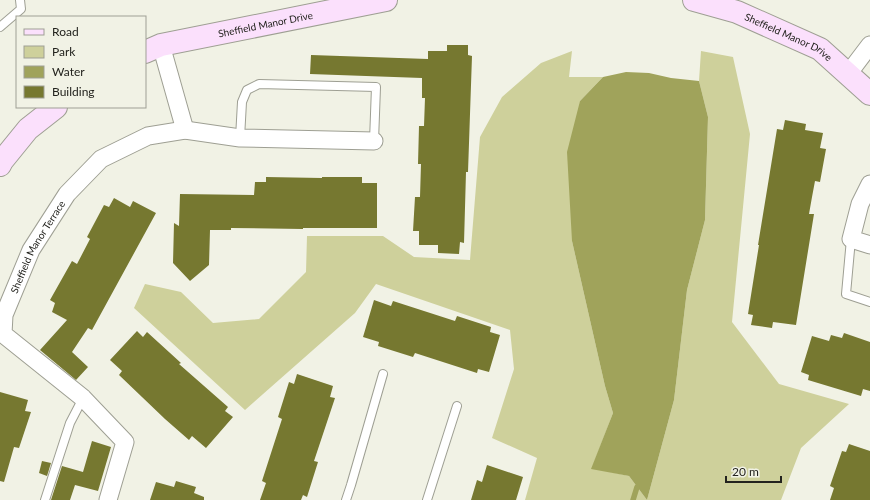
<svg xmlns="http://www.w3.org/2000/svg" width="870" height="500" viewBox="0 0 870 500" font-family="Lato,sans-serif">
<rect width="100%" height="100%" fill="#f1f2e5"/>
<g fill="#ced09b">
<path d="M572 51 569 77H603L580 101 572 241 605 386 613 413 592 468 629 476 647 500H525L537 458 492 438 514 369 510 330 376 284 355 313 245 410 134 308 145 284 181 292 213 323 259 319 306 272 307 236H383L414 257 470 260 480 137 502 97 541 63Z"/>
<path d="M701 51 733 57 750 134 732 322 779 384 849 404 801 448 781 500H647L674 400 687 290 705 220 708 117 699 81Z"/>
</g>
<path fill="#a0a35b" d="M626 72 649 73 671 78 699 81 708 117 705 220 687 290 674 400 647 500 629 476 591 469 613 413 605 386 572 241 567 152 580 101 603 77Z"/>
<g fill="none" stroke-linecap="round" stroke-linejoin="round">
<path stroke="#a0a35b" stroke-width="5.5" d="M633 500 637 487"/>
</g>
<g fill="#767830">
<path d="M447 45H468V55L472 56 468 172H466L464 243 460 242 459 254 438 253V245H419V231H413L415 197H420L421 164H418L419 126H424L425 98H422V78L310 74 311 55 428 59V51H447Z"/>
<path d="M785 120 806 124 805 130 823 133 820 148 826 149 820 182 815 181 812 197 809 214H814L796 325 773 322 772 328 751 325 753 315 748 314 759 245H758L777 129 783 130Z"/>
<path d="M266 177 322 178V177H362V183H377V228H303V229L231 228V230H210L209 265 190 281 173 263 174 223 179 226 180 194 254 195 255 182H266Z"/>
<path d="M114 198 130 207 133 201 156 213 92 330 88 328 72 352 88 367 76 380 40 350 67 320 52 312 55 303 50 300 72 261 77 264 90 239 87 237 104 205 109 207Z"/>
<path d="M374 300 391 306 393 301 455 321 457 316 491 327 490 332 500 335 489 372 478 369 477 373 415 353 413 357 378 346 379 342 363 337Z"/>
<path d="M137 331 143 337 147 332 181 363 179 364 228 407 225 411 233 417 206 448 192 436 189 440 165 419 119 375 122 371 110 360Z"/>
<path d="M844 333 870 342V391L863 389 861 396 808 380 809 375 801 372 812 336 829 341 831 335 842 338Z"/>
<path d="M297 374 333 386 330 397 335 398 314 461 318 462 307 497 303 495 301 500H260L266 483 262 481 282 419 278 417 289 382 294 384Z"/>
<path d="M0 392 28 400 25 411 31 412 19 448 14 447 4 482 0 481Z"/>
<path d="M92 441 111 447 98 491 75 485 70 500H51L62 466 83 472Z"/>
<path d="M849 444 870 451V500H830L834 488 830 486 842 451 846 452Z"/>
<path d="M42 461 51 463 47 476 39 473Z"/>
<path d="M487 465 523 477 516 500H471L477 480 482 482Z"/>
<path d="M176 481 196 487 194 493 204 497V500H150L156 482 174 487Z"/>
</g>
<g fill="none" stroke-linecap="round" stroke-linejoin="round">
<defs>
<g id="lane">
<path d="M0 27 21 9 20 0"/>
<path d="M240 138 242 102 247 90 259 84 376 87 374 141"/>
<path d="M851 239 846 294 870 302"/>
<path d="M45 500 70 423 83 398"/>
<path d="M346 500 351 485 383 374"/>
<path d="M427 500 457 406"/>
</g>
<g id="street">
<path d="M161 45 185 130"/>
<path d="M848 74 870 45"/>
<path d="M870 184 860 204 851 239 870 245"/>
<path id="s1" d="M108 500 125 442 83 398 3 334 4 315 31 250 67 194 101 159 148 136 185 130 240 138 374 141"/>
</g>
<g id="secondary">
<path id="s2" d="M694 0 737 12 820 49 870 94"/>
<path id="s3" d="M145 52 161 45 386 0"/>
<path d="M0 165 2 161 28 129 56 107"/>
</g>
</defs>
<use href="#lane" stroke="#9e9f93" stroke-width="10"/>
<use href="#street" stroke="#9e9f93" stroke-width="19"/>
<use href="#secondary" stroke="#9e9f93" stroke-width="24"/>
<use href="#lane" stroke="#fff" stroke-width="8"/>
<use href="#street" stroke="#fff" stroke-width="17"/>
<use href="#secondary" stroke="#fbe0fc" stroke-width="22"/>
</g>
<g text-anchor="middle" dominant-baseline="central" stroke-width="3" stroke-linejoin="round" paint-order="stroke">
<g font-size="10" fill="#23231e" stroke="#f1f2e5">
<text stroke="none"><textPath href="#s3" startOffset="124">Sheffield Manor Drive</textPath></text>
<text stroke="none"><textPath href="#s2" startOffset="102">Sheffield Manor Drive</textPath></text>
<text stroke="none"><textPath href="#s1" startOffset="319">Sheffield Manor Terrace</textPath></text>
</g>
</g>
<rect x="16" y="16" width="130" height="92" fill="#f1f2e5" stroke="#9f9f95"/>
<rect x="24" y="29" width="20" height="6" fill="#fbe0fc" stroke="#9f9f95"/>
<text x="52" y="36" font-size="12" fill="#23231e">Road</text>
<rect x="24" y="46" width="20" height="12" fill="#ced09b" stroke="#9f9f95"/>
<text x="52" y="56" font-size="12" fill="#23231e">Park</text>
<rect x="24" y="66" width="20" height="12" fill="#a0a35b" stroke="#9f9f95"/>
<text x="52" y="76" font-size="12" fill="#23231e">Water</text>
<rect x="24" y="86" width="20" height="12" fill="#767830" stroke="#9f9f95"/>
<text x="52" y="96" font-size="12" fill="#23231e">Building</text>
<path d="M726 476v6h55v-6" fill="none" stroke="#23231e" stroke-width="2"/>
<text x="732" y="476" font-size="12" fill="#23231e" stroke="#f1f2e5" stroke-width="3" paint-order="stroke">20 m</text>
</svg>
